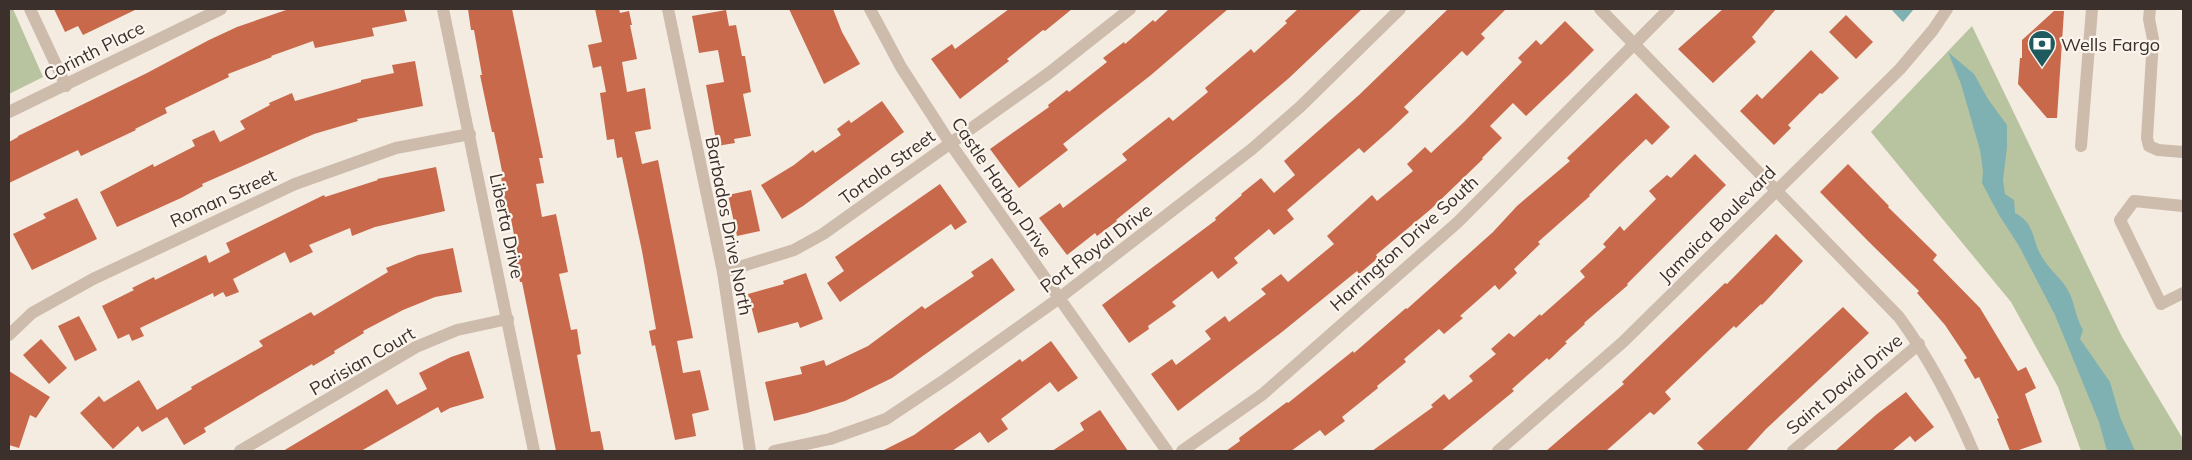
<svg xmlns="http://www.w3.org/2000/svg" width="2192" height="460" viewBox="0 0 2192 460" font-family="Mulish,sans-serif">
<rect width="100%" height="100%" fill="#f4ebe1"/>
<g fill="#b8c4a0">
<path d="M9 9H13L43 77 9 94Z"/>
<path d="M1972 26 2122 337 2183 439V451H2081L2058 387 2011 302 1871 132Z"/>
</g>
<g fill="#7fb0b2">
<path d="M1891 9H1914L1903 22Z"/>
<path d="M1948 52 1974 74 1988 99 2007 125V147L2003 180 2005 194 2014 200 2015 213C2036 224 2031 239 2042 257 2050 271 2063 279 2070 294 2075 306 2076 318 2083 330L2080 339 2110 382 2120 417 2135 451H2107L2099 422 2055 315 2019 246 1999 215 1982 183 1983 171 1980 150 1961 84Z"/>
</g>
<g fill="#c8694b">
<path d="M54 9H137L83 35 78 26 65 32Z"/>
<path d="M289 9H404L407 21 372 28 374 36 315 48 313 41 271 56 272 57 228 74 229 77 165 108 167 113 135 129 136 130 81 156 78 150 9 183V142L18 137V136L147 73 209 40 237 27Z"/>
<path d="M468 9H512L543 158H539L544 183 536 184 542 217 556 214 568 272 559 274 571 330 577 329 581 354 577 355 591 432 600 431 604 451H556L522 282H520L515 258 518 257 510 213H508L503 191 501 176H503L494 132H492L480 75H482L474 30H471Z"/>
<path d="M595 9H619L620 13 629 11 632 25H630L637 59 622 62 627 92 645 88 651 129 635 132 642 164 658 160 693 338 677 341 683 373 700 370 709 410 692 414 696 436 675 440 655 345 652 346 649 331 656 329 642 251 622 157 617 158 614 139 607 140 600 93 606 92 601 66 593 68 588 45 602 42Z"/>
<path d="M789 9H833L842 32 860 64 824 84Z"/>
<path d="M1009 9H1072L1045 31 1043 30 1007 59 1009 61 960 99 931 59 952 44 955 49Z"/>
<path d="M1169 9H1228L1151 75 1063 144 1068 150 1019 188 990 149 1049 107 1048 105 1067 90 1069 92 1107 62 1103 58 1124 42 1125 44 1153 20 1155 22Z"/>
<path d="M1298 9H1362L1289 78 1235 124 1116 220 1117 221 1097 236 1095 233 1067 255 1039 218 1060 203 1063 208 1127 160 1122 154 1169 117 1173 121 1208 92 1205 88 1251 49 1254 53 1287 23 1285 21Z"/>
<path d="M1448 9H1506L1481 34 1485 38 1467 56 1462 51 1404 107 1409 112 1391 129 1364 153 1359 148 1287 210 1294 219 1274 235 1269 229 1234 258 1238 263 1218 279 1212 271 1172 302 1176 306 1148 326 1149 329 1129 343 1102 305 1216 220 1215 218 1242 195 1241 194 1261 178 1274 193 1295 175 1284 161 1359 95Z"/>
<path d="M1723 9H1776L1752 37 1756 42 1713 83 1678 49Z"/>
<path d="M726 10 729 26 736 25 742 56H745L751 92 743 94 751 136 734 139 735 143 717 146 706 85 724 82 718 50 699 53 692 16Z"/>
<path d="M2054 11H2064L2057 118H2047L2018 84 2020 58H2022V40Z"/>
<path d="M1846 15 1873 42 1856 59 1829 32Z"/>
<path d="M1565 21 1594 50 1569 75 1526 116 1513 103 1490 126 1502 138 1482 158 1483 159 1431 209 1376 255 1378 258 1359 274 1357 271 1282 332 1178 411 1151 374 1172 359 1176 365 1211 339 1205 331 1225 316 1229 322 1266 294 1261 289 1281 274 1288 282 1334 244 1327 236 1372 195 1377 201 1413 171 1407 164 1425 147 1431 153 1464 122 1522 62 1518 58 1536 40 1541 45Z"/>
<path d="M1811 50 1839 78 1822 94 1820 93 1788 125 1791 128 1774 145 1740 111 1757 94 1762 99Z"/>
<path d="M415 61 423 106 357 119 358 121 314 134 202 184 203 186 181 198 117 227 100 192 153 164 154 167 195 146 192 140 214 130 220 142 245 129 240 121 270 105 269 103 292 93 295 101 361 82V80L394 73 392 65Z"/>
<path d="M1636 93 1670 127 1652 145 1646 139 1621 163 1589 195 1590 196 1538 242 1540 244 1514 269 1517 273 1499 290 1495 285 1460 316 1463 318 1444 334 1439 329 1404 359 1406 362 1377 386 1378 388 1342 417 1345 421 1325 436 1320 430 1291 451H1226L1240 441 1239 438 1287 402 1288 403 1353 351 1354 353 1406 308 1407 309 1493 232 1517 206 1570 161 1567 158Z"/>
<path d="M882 101 904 132 803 206 782 219 761 185 794 165 813 150 815 153 841 135 837 129 849 120 851 123Z"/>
<path d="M1695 154 1726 185 1627 284 1628 285 1584 323 1585 324 1565 342 1567 343 1549 360 1547 358 1512 389 1514 391 1441 451H1372L1433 407 1431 405 1444 394 1449 400 1473 381 1469 376 1496 354 1491 349 1509 333 1514 337 1540 314 1541 316 1585 277 1580 271 1606 247 1603 244 1620 226 1624 231 1656 199 1649 191 1667 175 1671 178Z"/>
<path d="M1848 164 1889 206 1888 207 1937 255 1933 260 1980 308 2018 371 2026 367 2036 388 2025 394 2042 442 2016 451H2010L1997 419 1999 418 1979 377 1975 379 1964 360 1967 358 1945 325 1917 293 1919 291 1869 242 1820 192Z"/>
<path d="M436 167 445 211 375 227 352 236 350 228 309 245 313 252 290 263 285 252 233 279 239 292 226 297 223 292 214 297 213 293 140 328 144 336 132 341 129 334 118 339 102 306 134 290 132 288 154 277 155 280 206 255 209 263 230 252 226 243 324 195 325 197 378 180 377 179Z"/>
<path d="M940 184 967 222 955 230 951 224 840 302 827 283 844 271 835 257Z"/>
<path d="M751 190 760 231 737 236 728 195Z"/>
<path d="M77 198 97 239 32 270 13 234 46 218 43 214Z"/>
<path d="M1776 234 1803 261 1762 305 1761 304 1736 328 1734 326 1665 392 1671 399 1654 415 1650 412 1606 451H1546L1624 384 1622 382 1725 283 1727 284Z"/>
<path d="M453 248 462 292 435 297 403 310 363 331 364 333 334 351 335 353 313 366 312 364 204 428 206 432 184 445 167 417 142 432 138 426 113 449 80 413 99 396 104 402 139 380 157 410 192 389 191 387 263 346 259 341 311 312 314 316 388 272 386 268 418 255Z"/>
<path d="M992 258 1015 290 892 378 845 401 807 413 774 421 765 382 802 374 800 367 824 360 826 366 868 346 922 306 925 309 974 276 971 272Z"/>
<path d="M806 273 823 319 800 328 798 322 758 333 748 294 784 284 783 281Z"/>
<path d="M1843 307 1869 333 1766 429 1746 451H1705L1697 443Z"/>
<path d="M79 316 97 350 75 361 58 326Z"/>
<path d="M41 339 67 368 49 384 23 355Z"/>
<path d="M1051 341 1078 378 1058 392 1050 382 1001 419 1008 429 988 443 980 432 952 451H882L914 435 1020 359 1022 362Z"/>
<path d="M469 351 484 398 450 408 441 413 438 407 361 451H283L387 389 397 405 427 389 419 373 451 357Z"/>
<path d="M9 371 50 397 36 418 30 415 19 448 9 445Z"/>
<path d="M1906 392 1934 427 1915 442 1910 436 1892 451H1835L1877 414Z"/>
<path d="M1100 410 1128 451H1052L1084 430 1080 423Z"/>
</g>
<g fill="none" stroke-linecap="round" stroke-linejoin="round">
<g stroke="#cdbbac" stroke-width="12">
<path d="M30 9 66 86"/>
<path d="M443 9 534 451"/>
<path d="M668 9 723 272 750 451"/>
<path d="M870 9 901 67 950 143 1167 451"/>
<path d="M1600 9 1899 317C1929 358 1953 404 1973 451"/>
<path d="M2150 9 2149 19 2153 39 2147 138 2149 146 2158 150 2183 152"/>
<path d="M9 112 221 9"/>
<path d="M2081 146 2092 9"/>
<path d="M2183 206 2134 201 2120 220 2161 304 2183 293"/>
<path d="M723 272 794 250 823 234 1049 73 1130 9"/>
<path d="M9 335 32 313 93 279 295 184 396 148 470 134"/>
<path d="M240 451 416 347 457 330 508 319"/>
<path d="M774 451 830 439 886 419 946 379 1058 299 1252 149 1300 107 1400 9"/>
<path d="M1182 451 1263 394 1458 222 1669 9"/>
<path d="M1498 451 1623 342 1900 69 1933 30 1947 9"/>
<path d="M1793 451 1919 344"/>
</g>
</g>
<defs>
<symbol id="bank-pin" viewBox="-11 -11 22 30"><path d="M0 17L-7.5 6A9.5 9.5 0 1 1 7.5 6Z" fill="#1f5a5e" stroke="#fbf5ee"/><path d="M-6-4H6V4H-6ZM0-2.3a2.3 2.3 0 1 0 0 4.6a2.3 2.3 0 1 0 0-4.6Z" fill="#fff"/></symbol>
</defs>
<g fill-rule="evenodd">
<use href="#bank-pin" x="2026" y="28" width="32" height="43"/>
</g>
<g text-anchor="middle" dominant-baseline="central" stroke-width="4.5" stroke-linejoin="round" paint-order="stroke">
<g font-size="18" fill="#3b302b" stroke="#fbf5ee" text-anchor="start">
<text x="2061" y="44">Wells Fargo</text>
</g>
<g font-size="18" fill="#3b302b" stroke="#fbf5ee">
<text transform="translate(94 51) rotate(-27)">Corinth Place</text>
<text transform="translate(887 167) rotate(-36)">Tortola Street</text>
<text transform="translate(1002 187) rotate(56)">Castle Harbor Drive</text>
<text transform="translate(223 198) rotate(-25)">Roman Street</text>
<text transform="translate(1717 224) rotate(-45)">Jamaica Boulevard</text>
<text transform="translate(507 226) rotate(78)">Liberta Drive</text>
<text transform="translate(729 226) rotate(79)">Barbados Drive North</text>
<text transform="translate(1404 243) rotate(-42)">Harrington Drive South</text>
<text transform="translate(1096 248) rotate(-37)">Port Royal Drive</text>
<text transform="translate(362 361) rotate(-30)">Parisian Court</text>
<text transform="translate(1844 384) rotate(-40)">Saint David Drive</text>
</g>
</g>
<rect width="2192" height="460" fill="none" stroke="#3b302b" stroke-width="20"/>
</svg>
